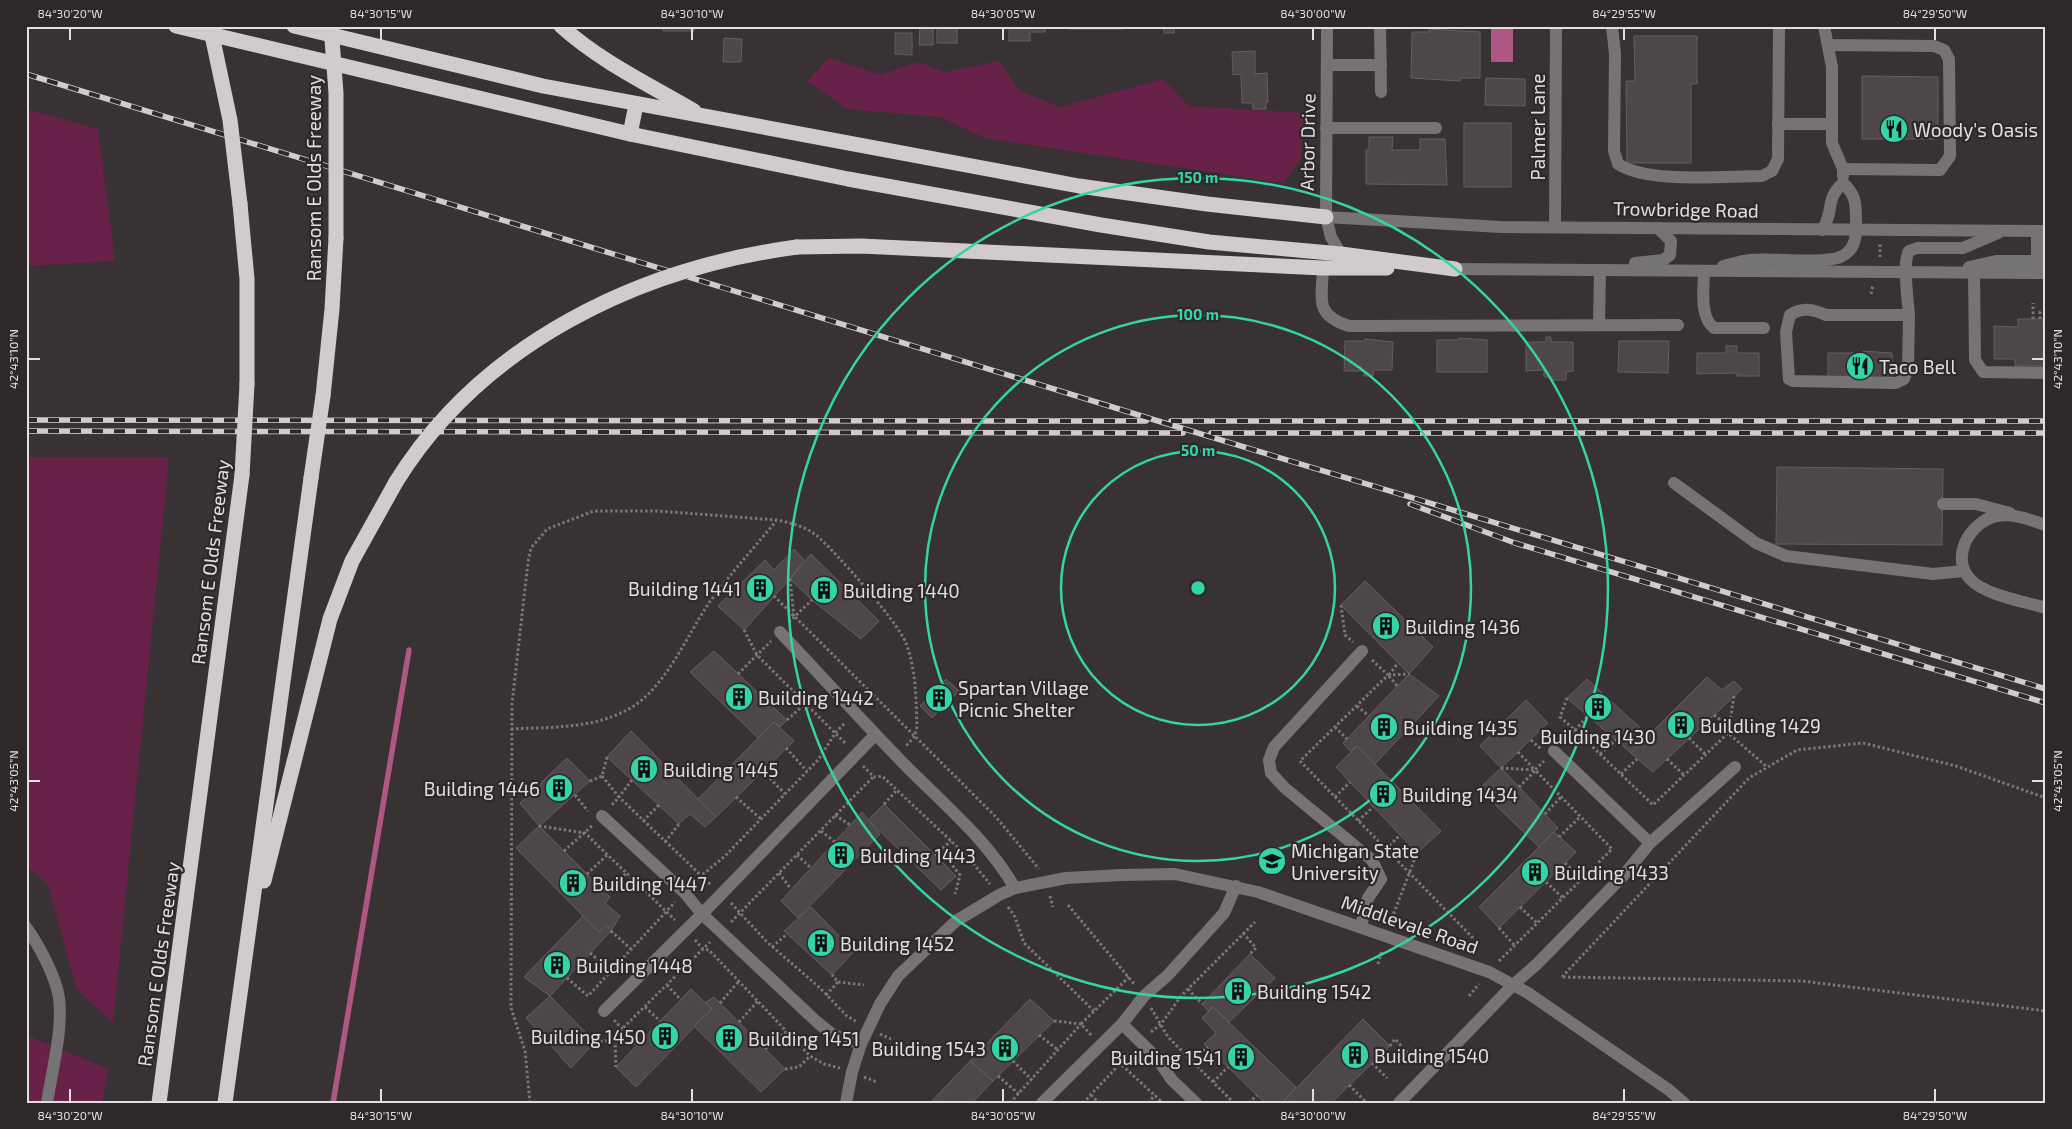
<svg xmlns="http://www.w3.org/2000/svg" width="2072" height="1129" viewBox="0 0 2072 1129" font-family="'Exo 2',sans-serif">
<rect width="100%" height="100%" fill="#383234"/>
<g fill="#682249">
<path d="M829 58 880 75 918 62 944 72 999 61 1020 91 1060 107 1163 79 1189 106 1304 113 1301 158 1284 183 985 138 939 117 847 109 807 81Z"/>
<path d="M26 109 98 129 115 261 26 266Z"/>
<path d="M26 457H169L113 1023 76 988 48 884 26 866Z"/>
<path d="M26 1035 108 1069 102 1103H26Z"/>
</g>
<rect fill="#ae5784" x="1491" y="27" width="22" height="35"/>
<g fill="none" stroke-linecap="round" stroke-linejoin="round">
<path stroke="#ae5784" stroke-width="5.5" d="M333 1103 409 650"/>
</g>
<g fill="#4d474a" stroke="#655e61">
<rect x="663" y="26" width="31" height="5"/>
<path d="M793 26H840V28Z"/>
<rect x="861" y="26" width="32" height="1"/>
<path d="M920 26H933V45H919Z"/>
<rect x="937" y="26" width="20" height="17"/>
<path d="M1009 26H1045V32H1030V41H1009Z"/>
<rect x="1069" y="26" width="54" height="3"/>
<rect x="1164" y="26" width="10" height="7"/>
<path d="M1429 29 1480 32V78H1460V81L1411 78 1412 32H1429Z"/>
<path d="M895 33H912V55L895 54Z"/>
<path d="M1634 36H1697V84H1691V163H1627L1626 81H1635Z"/>
<path d="M724 38 742 39 741 62H723Z"/>
<path d="M1255 51V74L1267 73 1268 102H1266V109H1253L1252 103H1242L1241 74 1233 75 1232 52Z"/>
<path d="M1862 76 1938 77V139H1862Z"/>
<path d="M1486 78 1525 79V106L1485 105Z"/>
<rect x="1464" y="123" width="47" height="64"/>
<path d="M1369 137H1393L1392 150H1420V139H1445L1447 185 1366 184V150H1369Z"/>
<path d="M2018 319H2043V326H2046V366H2015V359H1994V326L2018 327Z"/>
<path d="M1546 337H1551V342H1573V371L1566 372V380H1552V377H1544V370L1526 371V342H1546Z"/>
<path d="M1459 338 1487 340V372H1437V340H1459Z"/>
<path d="M1365 339 1393 342 1392 370H1373V376H1364V371H1344L1345 341H1365Z"/>
<path d="M1619 341H1669L1668 373 1618 372Z"/>
<path d="M1726 346H1737V353H1759V376H1737V373L1697 374V353H1726Z"/>
<path d="M1863 351 1892 353V378H1828V353H1863Z"/>
<path d="M1777 467 1943 469 1942 545 1776 544Z"/>
<path d="M794 549 804 560 790 579 744 630 718 606 765 560 774 570Z"/>
<path d="M811 554 879 621 861 639 812 600 790 579Z"/>
<path d="M1365 581 1433 647 1409 674 1341 605Z"/>
<path d="M714 651 787 720 780 727 774 722 758 738 690 672Z"/>
<path d="M1409 674 1439 696 1374 765 1357 746 1350 751 1343 743Z"/>
<path d="M1707 677 1722 690 1734 681 1742 689 1653 772 1631 753Z"/>
<path d="M946 679 959 691 932 718 920 706Z"/>
<path d="M1587 679 1649 736 1631 753 1567 698Z"/>
<path d="M1526 700 1548 723 1501 768 1480 746Z"/>
<path d="M774 722 794 741 716 817 698 799Z"/>
<path d="M631 731 716 817 705 827 690 814 679 824 607 757Z"/>
<path d="M1357 746 1441 831 1417 853 1336 767Z"/>
<path d="M567 758 590 781 539 826 520 803Z"/>
<path d="M1501 768 1558 828 1539 847 1479 789Z"/>
<path d="M884 804 956 876 941 890 868 820Z"/>
<path d="M862 812 880 834 798 918 781 901Z"/>
<path d="M539 826 610 897 605 903 620 916 611 931 606 925 599 932 516 848Z"/>
<path d="M1554 832 1576 852 1499 928 1479 907Z"/>
<path d="M811 907 854 951 832 975 784 931Z"/>
<path d="M583 916 599 932 606 925 611 931 550 996 524 977Z"/>
<path d="M1250 954 1275 978 1229 1022 1213 1007 1208 1011 1202 1004Z"/>
<path d="M691 989 712 1009 636 1087 616 1067Z"/>
<path d="M550 996 595 1042 571 1068 526 1018Z"/>
<path d="M714 997 785 1069 761 1092 694 1026 712 1009 706 1002Z"/>
<path d="M1030 999 1054 1021 993 1081 970 1061Z"/>
<path d="M1213 1007 1296 1087 1282 1103H1265L1204 1044 1216 1033 1202 1018Z"/>
<path d="M1363 1019 1390 1046 1331 1103H1282Z"/>
<path d="M970 1061 993 1081 972 1103H930Z"/>
</g>
<g fill="none" stroke-linecap="round" stroke-linejoin="round">
<g stroke="#7b7577" stroke-width="3" stroke-dasharray="2.5 2.5" stroke-linecap="butt">
<path d="M1880 257V243"/>
<path d="M1871 294 1873 285"/>
<path d="M2033 319V303"/>
<path d="M2040 319V312H2046"/>
<path d="M790 579 794 616"/>
<path d="M774 596 996 817 1039 869"/>
<path d="M1341 605 1345 635 1353 642"/>
<path d="M789 622 812 600"/>
<path d="M744 630 757 655 846 744"/>
<path d="M1372 660 1388 675 1300 761 1474 939"/>
<path d="M738 674 771 641"/>
<path d="M1388 675 1409 674"/>
<path d="M1389 675 1398 663"/>
<path d="M1389 676 1397 686"/>
<path d="M1567 698 1560 717 1575 730 1588 716"/>
<path d="M1357 706 1369 716"/>
<path d="M1714 715 1729 726"/>
<path d="M787 720 806 703"/>
<path d="M1335 727 1347 739"/>
<path d="M511 729C549 727 588 729 623 712 664 693 685 638 709 603 730 574 754 548 776 521"/>
<path d="M1728 733 1734 696"/>
<path d="M1689 738 1706 755"/>
<path d="M1531 740 1541 749"/>
<path d="M1564 741 1575 730 1653 805 1728 733 1767 767"/>
<path d="M786 748 807 771"/>
<path d="M1518 752 1535 770"/>
<path d="M1600 754 1616 740"/>
<path d="M1667 759 1684 775"/>
<path d="M863 766 874 777 882 776 967 856 990 884"/>
<path d="M1501 768 1535 770"/>
<path d="M763 771 785 794"/>
<path d="M1621 774 1637 759"/>
<path d="M602 776 619 797 611 806"/>
<path d="M632 780 619 797 711 885"/>
<path d="M590 781 602 776 607 757"/>
<path d="M1519 787 1535 771"/>
<path d="M575 795 588 811"/>
<path d="M736 797 761 819"/>
<path d="M1335 797 1350 782"/>
<path d="M884 804 897 790"/>
<path d="M1545 814 1561 797"/>
<path d="M835 815 850 825"/>
<path d="M643 821 659 805"/>
<path d="M1358 821 1373 807"/>
<path d="M539 826 585 833 675 920"/>
<path d="M821 831 835 842"/>
<path d="M1559 837 1580 817"/>
<path d="M665 842 679 824"/>
<path d="M1386 849 1400 835"/>
<path d="M940 850 960 875 955 894"/>
<path d="M564 851 593 825"/>
<path d="M797 855 811 868"/>
<path d="M935 855 951 841"/>
<path d="M1565 863 1582 879"/>
<path d="M779 873 791 889"/>
<path d="M587 874 607 855"/>
<path d="M695 881 725 856 818 760 836 732 845 723"/>
<path d="M1546 882 1563 898"/>
<path d="M604 891 627 873"/>
<path d="M1050 896 1053 907"/>
<path d="M731 903 767 942 820 988 847 1016 857 1022"/>
<path d="M1068 905 1135 985"/>
<path d="M1008 907 1015 917 1024 943 1094 1011"/>
<path d="M1520 907 1537 923"/>
<path d="M731 922 873 777"/>
<path d="M1390 923 1417 853"/>
<path d="M1499 928 1515 946"/>
<path d="M611 931 632 950"/>
<path d="M1243 933 1256 948 1250 954"/>
<path d="M695 940 703 949 709 950 810 1056 824 1064 840 1068"/>
<path d="M772 947 787 934"/>
<path d="M590 953 612 971"/>
<path d="M1499 961 1612 849 1535 770 1544 761"/>
<path d="M1378 964 1382 950"/>
<path d="M1562 977 1749 778 1797 750 1863 743 1956 766 2046 798"/>
<path d="M1563 977 1802 981 2046 1011"/>
<path d="M567 978 588 996 675 902"/>
<path d="M838 982 864 985"/>
<path d="M667 985 681 1000"/>
<path d="M1188 989 1202 1004"/>
<path d="M826 995 838 982 832 975"/>
<path d="M1469 996 1479 984"/>
<path d="M720 1003 739 981"/>
<path d="M645 1007 660 1021"/>
<path d="M1151 1008 1168 1037 1234 1103"/>
<path d="M614 1020 637 1046"/>
<path d="M1054 1021 1081 1024"/>
<path d="M739 1022 758 1001"/>
<path d="M1151 1032 1161 1024 1182 995 1255 922"/>
<path d="M880 1034 891 1039"/>
<path d="M1039 1035 1058 1050"/>
<path d="M1091 1035 1081 1024 1129 977"/>
<path d="M615 1040 616 1067"/>
<path d="M595 1042 615 1040 623 1028 710 942"/>
<path d="M1390 1046 1395 1039 1410 1056"/>
<path d="M765 1049 787 1031"/>
<path d="M1111 1055 1163 1103"/>
<path d="M1191 1060 1208 1047"/>
<path d="M1013 1061 1032 1080"/>
<path d="M1372 1063 1387 1078"/>
<path d="M785 1069 799 1067 810 1056"/>
<path d="M998 1076 1019 1094"/>
<path d="M864 1077 877 1082"/>
<path d="M1213 1082 1228 1067"/>
<path d="M1349 1085 1365 1101"/>
<path d="M1091 1095 1099 1103"/>
<path d="M530 1103 525 1051 511 1008 512 704 528 562 531 548 547 529 594 511H657L777 520C791 523 804 526 816 535 834 550 898 622 906 643 916 670 916 698 917 726L915 736 905 747"/>
<path d="M1010 1103 1081 1024"/>
<path d="M1083 1103 1131 1052"/>
<path d="M1148 1103 1155 1095"/>
<path d="M1249 1103 1257 1095"/>
</g>
<g stroke="#767374" stroke-width="12">
<path d="M1327 26 1326 217 1331 237 1341 254"/>
<path d="M1380 26 1381 92"/>
<path d="M1612 26 1615 54 1614 151 1618 164C1649 184 1724 176 1762 176L1772 171 1778 159 1779 26"/>
<path d="M1824 26 1832 67V143L1843 169V176"/>
<path d="M1828 45 1934 46 1944 50 1949 59 1950 156 1940 170 1843 169"/>
<path d="M1327 65H1381"/>
<path d="M1778 124H1832"/>
<path d="M1326 128H1436"/>
<path d="M1326 217 1501 227 2046 231"/>
<path d="M1555 227 1556 26"/>
<path d="M2037 231V261"/>
<path d="M1635 263 1663 260 1670 255 1671 241 1658 228"/>
<path d="M1723 266C1732 264 1741 261 1750 260 1772 257 1828 266 1844 255 1857 247 1856 234 1856 220 1856 204 1856 195 1843 183 1824 200 1835 212 1822 230"/>
<path d="M1969 267 1996 261H2046"/>
<path d="M1323 268C1322 299 1314 315 1349 326L1678 325"/>
<path d="M1455 269 2046 273"/>
<path d="M1704 271C1704 287 1699 317 1714 328H1764"/>
<path d="M1974 273 1975 360 1983 372 2046 373"/>
<path d="M1909 315 1908 368 1904 379 1896 383 1793 381 1789 379 1786 332 1790 315C1802 307 1813 309 1826 315H1909C1908 300 1902 262 1909 251L1917 248H1963L1998 233"/>
<path d="M1599 325 1600 270"/>
<path d="M1674 483 1756 543 1786 556 1933 574 1963 571"/>
<path d="M1943 504H1976L2010 513"/>
<path d="M2046 525C2030 520 2014 513 1997 516 1970 521 1949 558 1971 580 1985 595 2026 602 2046 608"/>
<path d="M780 632C822 677 864 723 907 767 945 805 988 841 1015 888"/>
<path d="M1554 751 1650 843"/>
<path d="M602 816 684 892 702 914 817 1022 833 1035 861 1044"/>
<path d="M1361 926 1368 898 1381 879 1372 860 1285 788 1271 773 1269 760 1274 747 1362 651"/>
<path d="M26 927C39 945 56 977 59 998 63 1031 52 1070 47 1103"/>
<path d="M604 1011 702 914 875 735"/>
<path d="M1122 1024 1156 1057 1172 1080 1196 1103"/>
<path d="M846 1103 852 1072 861 1044 880 1004 898 976 956 921 999 895 1015 888 1066 878 1121 875 1175 874 1258 892 1489 972 1528 993 1669 1090 1684 1103"/>
<path d="M1042 1103 1122 1024 1144 996 1168 975 1224 913 1236 886"/>
<path d="M1399 1103 1513 985 1537 964 1623 876 1650 843 1735 767"/>
</g>
<g stroke="#d2cbce" stroke-width="15">
<path d="M176 26 630 134 848 179 1101 225 1209 242 1341 254 1455 269"/>
<path d="M294 26 543 86 1079 186 1207 204 1326 217"/>
<path d="M561 26C601 62 648 84 694 111"/>
<path d="M630 134 636 105"/>
<path d="M240 204 247 279V384"/>
<path d="M797 247 861 246 1323 268H1387"/>
<path d="M323 396 332 309 336 238"/>
<path d="M264 881 330 619 352 561 396 482"/>
<path d="M159 1103 242 475"/>
<path d="M225 1103 311 478"/>
</g>
<defs>
<g id="rail">
<path d="M26 74 1158 421 2046 689"/>
<path d="M26 420 1146 421"/>
<path d="M1171 421H2046"/>
<path d="M26 431 1183 433"/>
<path d="M1211 433H2046"/>
<path d="M1410 504 1515 543 2046 703"/>
</g>
</defs>
<use href="#rail" stroke="#d0cbcd" stroke-width="5.5"/>
<use href="#rail" stroke="#2e282a" stroke-width="4" stroke-dasharray="11" stroke-linecap="butt"/>
<g stroke="#d2cbce" stroke-width="15">
<path d="M210 26 230 120 240 204"/>
<path d="M331 26 336 93V238"/>
<path d="M242 475 247 384"/>
<path d="M311 478 323 396"/>
<path d="M396 482C482 343 639 268 797 247"/>
</g>
</g>
<path fill="none" stroke="#e3dfe1" stroke-width="2" d="M70 28V40M381 28V40M692 28V40M1003 28V40M1313 28V40M1624 28V40M1935 28V40M28 359H40M2032 359H2044M28 781H40M2032 781H2044M70 1089V1102M381 1089V1102M692 1089V1102M1003 1089V1102M1313 1089V1102M1624 1089V1102M1935 1089V1102"/>
<g fill="none" stroke="#34d4a8" stroke-width="2.5">
<circle cx="1198" cy="588" r="137"/>
<circle cx="1198" cy="588" r="273"/>
<circle cx="1198" cy="588" r="410"/>
</g>
<defs>
<symbol id="restaurant-disc" viewBox="-11 -11 22 22"><circle r="9.5" fill="#34d4a8" stroke="#2e282a"/><path d="M-5-6h1v4h1v-4h1v4h1v-4h1v5L-1.5 .5V6h-2V.5L-5-1ZM5-6V6H3V1.5H1.5Q1.5-4 5-6Z" fill="#111"/></symbol>
<symbol id="building-disc" viewBox="-11 -11 22 22"><circle r="9.5" fill="#34d4a8" stroke="#2e282a"/><path d="M-4-6H4V6H1V3H-1V6H-4ZM-2.5-4.3h1.7v1.8h-1.7ZM.8-4.3h1.7v1.8H.8ZM-2.5-1h1.7V.8h-1.7ZM.8-1h1.7V.8H.8Z" fill="#111"/></symbol>
<symbol id="university-disc" viewBox="-11 -11 22 22"><circle r="9.5" fill="#34d4a8" stroke="#2e282a"/><path d="M0-5L7-2L0 1L-7-2ZM-4 1L0 2.5L4 1V4Q0 6-4 4Z" fill="#111"/></symbol>
</defs>
<g fill-rule="evenodd">
<use href="#restaurant-disc" x="1878" y="113" width="32" height="32"/>
<use href="#restaurant-disc" x="1844" y="350" width="32" height="32"/>
<use href="#building-disc" x="744" y="572" width="32" height="32"/>
<use href="#building-disc" x="808" y="574" width="32" height="32"/>
<use href="#building-disc" x="1370" y="610" width="32" height="32"/>
<use href="#building-disc" x="723" y="681" width="32" height="32"/>
<use href="#building-disc" x="923" y="682" width="32" height="32"/>
<use href="#building-disc" x="1582" y="691" width="32" height="32"/>
<use href="#building-disc" x="1665" y="709" width="32" height="32"/>
<use href="#building-disc" x="1368" y="711" width="32" height="32"/>
<use href="#building-disc" x="628" y="753" width="32" height="32"/>
<use href="#building-disc" x="543" y="772" width="32" height="32"/>
<use href="#building-disc" x="1367" y="778" width="32" height="32"/>
<use href="#building-disc" x="825" y="839" width="32" height="32"/>
<use href="#university-disc" x="1256" y="845" width="32" height="32"/>
<use href="#building-disc" x="1519" y="856" width="32" height="32"/>
<use href="#building-disc" x="557" y="867" width="32" height="32"/>
<use href="#building-disc" x="805" y="927" width="32" height="32"/>
<use href="#building-disc" x="541" y="949" width="32" height="32"/>
<use href="#building-disc" x="1222" y="975" width="32" height="32"/>
<use href="#building-disc" x="649" y="1020" width="32" height="32"/>
<use href="#building-disc" x="713" y="1022" width="32" height="32"/>
<use href="#building-disc" x="989" y="1032" width="32" height="32"/>
<use href="#building-disc" x="1339" y="1039" width="32" height="32"/>
<use href="#building-disc" x="1225" y="1041" width="32" height="32"/>
</g>
<g text-anchor="middle" dominant-baseline="central" stroke-width="4.5" stroke-linejoin="round" paint-order="stroke">
<g font-size="19" fill="#e3dfe1" stroke="#2e282a">
<text transform="translate(1537 127) rotate(-90)">Palmer Lane</text>
<text transform="translate(1307 142) rotate(-89)">Arbor Drive</text>
<text transform="translate(313 178) rotate(-90)">Ransom E Olds Freeway</text>
<text transform="translate(1686 209) rotate(1)">Trowbridge Road</text>
<text transform="translate(210 562) rotate(-83)">Ransom E Olds Freeway</text>
<text transform="translate(1410 924) rotate(19)">Middlevale Road</text>
<text transform="translate(158 964) rotate(-82)">Ransom E Olds Freeway</text>
</g>
<g font-size="19" fill="#e3dfe1" stroke="#2e282a" text-anchor="start">
<text x="1913" y="129">Woody's Oasis</text>
<text x="1879" y="366">Taco Bell</text>
<text x="741" y="588" text-anchor="end">Building 1441</text>
<text x="843" y="590">Building 1440</text>
<text x="1405" y="626">Building 1436</text>
<text x="958" y="687">Spartan Village<tspan x="958" dy="22">Picnic Shelter</tspan></text>
<text x="758" y="697">Building 1442</text>
<text x="1700" y="725">Buildling 1429</text>
<text x="1403" y="727">Building 1435</text>
<text x="1598" y="736" text-anchor="middle">Building 1430</text>
<text x="663" y="769">Building 1445</text>
<text x="540" y="788" text-anchor="end">Building 1446</text>
<text x="1402" y="794">Building 1434</text>
<text x="1291" y="850">Michigan State<tspan x="1291" dy="22">University</tspan></text>
<text x="860" y="855">Building 1443</text>
<text x="1554" y="872">Building 1433</text>
<text x="592" y="883">Building 1447</text>
<text x="840" y="943">Building 1452</text>
<text x="576" y="965">Building 1448</text>
<text x="1257" y="991">Building 1542</text>
<text x="646" y="1036" text-anchor="end">Building 1450</text>
<text x="748" y="1038">Building 1451</text>
<text x="986" y="1048" text-anchor="end">Building 1543</text>
<text x="1374" y="1055">Building 1540</text>
<text x="1222" y="1057" text-anchor="end">Building 1541</text>
</g>
</g>
<circle cx="1198" cy="588" r="8" fill="#34d4a8" stroke="#2e282a" stroke-width="2.5"/>
<g font-size="15" text-anchor="middle" font-weight="bold" fill="#34d4a8" stroke="#2e282a" stroke-width="4.5" stroke-linejoin="round" paint-order="stroke">
<text x="1198" y="183">150 m</text>
<text x="1198" y="320">100 m</text>
<text x="1198" y="456">50 m</text>
</g>
<rect width="2072" height="1129" fill="none" stroke="#2e282a" stroke-width="55"/>
<rect x="28" y="28" width="2016" height="1074" fill="none" stroke="#e3dfe1" stroke-width="2"/>
<g font-size="12" text-anchor="middle" fill="#e3dfe1">
<text x="70" y="18">84°30'20"W</text>
<text x="381" y="18">84°30'15"W</text>
<text x="692" y="18">84°30'10"W</text>
<text x="1003" y="18">84°30'05"W</text>
<text x="1313" y="18">84°30'00"W</text>
<text x="1624" y="18">84°29'55"W</text>
<text x="1935" y="18">84°29'50"W</text>
<text transform="translate(14 359) rotate(-90)" y="4">42°43'10"N</text>
<text transform="translate(2058 359) rotate(-90)" y="4">42°43'10"N</text>
<text transform="translate(14 781) rotate(-90)" y="4">42°43'05"N</text>
<text transform="translate(2058 781) rotate(-90)" y="4">42°43'05"N</text>
<text x="70" y="1120">84°30'20"W</text>
<text x="381" y="1120">84°30'15"W</text>
<text x="692" y="1120">84°30'10"W</text>
<text x="1003" y="1120">84°30'05"W</text>
<text x="1313" y="1120">84°30'00"W</text>
<text x="1624" y="1120">84°29'55"W</text>
<text x="1935" y="1120">84°29'50"W</text>
</g>
</svg>
